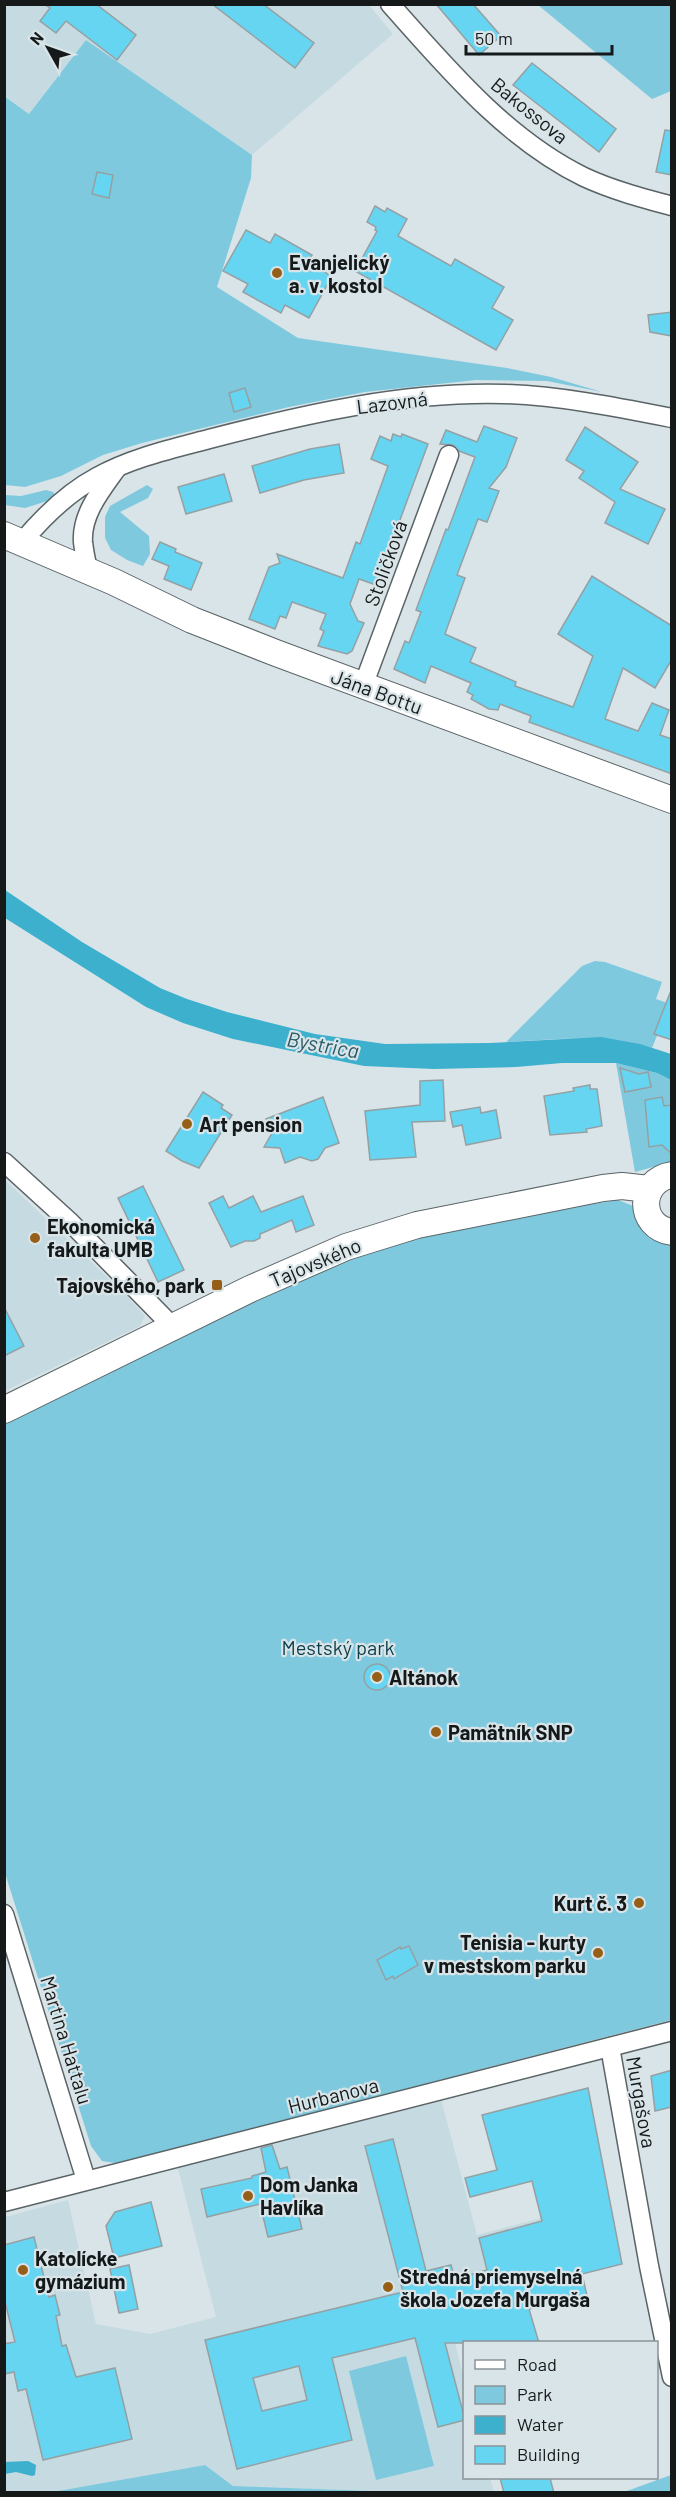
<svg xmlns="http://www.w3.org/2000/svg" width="676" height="2497" viewBox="0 0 676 2497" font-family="Barlow,sans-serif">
<rect width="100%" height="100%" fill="#d9e4e8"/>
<g fill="#c6dbe1">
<path d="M5 5H369L393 34 252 155 86 40 29 114 5 96Z"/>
<path d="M4 1179 127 1296 145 1316 140 1326 5 1391Z"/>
<path d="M436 2080 477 2235 564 2212 570 2299 452 2330 464 2379V2478H490L494 2492H400L233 2486 204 2465 52 2492H5V2217L68 2200 96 2324 150 2334 216 2317 173 2149Z"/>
</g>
<g fill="#7fc9de">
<path d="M538 5H671V91L652 99Z"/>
<path d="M86 40 252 155 251 178 217 287 298 338 507 368 551 377 602 392 547 381 476 380 365 392 289 407 142 443 103 455 61 476 25 487 5 485 4 96 29 114Z"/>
<path d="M147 485 153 489 148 498 120 512 149 536 150 554 143 566 127 560 111 550 105 538V517L110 506Z"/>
<path d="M46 490 53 492 57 498 25 508 5 505V495L21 496Z"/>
<path d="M595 961 605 962 662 982 656 999 670 1004 652 1048C604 1033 555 1040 506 1042L582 966Z"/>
<path d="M616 1063 657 1073 671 1080V1162L635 1172Z"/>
<path d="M618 1200 633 1206 644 1222 671 1238V2020L173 2149 115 2163 102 2161 91 2146 5 1873 4 1420 332 1264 454 1226Z"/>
<path d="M406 2356 434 2466 376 2480 349 2371Z"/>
<path d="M205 2465 233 2486 400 2492H52Z"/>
<path d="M671 2475V2492H624Z"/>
</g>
<g fill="#3cb0cd">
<path d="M5 890 82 942 160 988 187 999 227 1012 315 1034 385 1044 490 1043 601 1037 640 1044 671 1054V1080L657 1073 616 1063H562L516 1067 434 1069 364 1066 233 1039 183 1023 146 1007 5 918Z"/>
<path d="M28 2461 36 2465 35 2475 32 2476 16 2472 5 2474V2462Z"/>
</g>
<g fill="#66d5f2" stroke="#95a0a3" stroke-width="1.5" fill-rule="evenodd">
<path d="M44 4H96L136 35 117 60 66 21 56 33 40 21 50 8Z"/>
<path d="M212 4H263L314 43 295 68Z"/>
<path d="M436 4H473L501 36 479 55Z"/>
<path d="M532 63 616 129 599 152 513 85Z"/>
<path d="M665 130 672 131V175L656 172Z"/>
<path d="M97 172 113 175 109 198 92 194Z"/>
<path d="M375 206 385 212 387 208 407 219 398 236 451 266 455 259 504 287 492 308 513 320 496 350 355 271 377 231 375 230 376 227 367 222Z"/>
<path d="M246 230 270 243 275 234 312 255 307 263 332 276 309 318 285 305 281 313 243 292 248 284 223 271Z"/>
<path d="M672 312V336L650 332 648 315Z"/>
<path d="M245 388 251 407 234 412 229 393Z"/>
<path d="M484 426 517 438 506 467 489 488 499 491 487 522 478 519 457 575 465 578 445 634 476 648 470 662 516 682 515 686 573 707 593 656 558 634 592 576 672 626V659L655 688 623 668 605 719 638 731 652 703 669 710 660 735 672 739V774L529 722 531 716 500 704 498 710 489 709 471 699 473 695 467 692 471 683 431 666 425 683 394 669 405 641 409 643 421 612 416 610 446 529 448 530 475 457 459 451 453 445 440 444 446 430 477 442Z"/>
<path d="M585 427 638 462 620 489 665 509 648 544 605 523 615 502 579 478 584 471 566 460Z"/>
<path d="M393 434 401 437 402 434 428 444 376 585 359 579 350 604 358 621 364 623 352 651 347 654 318 646 324 631 320 629 326 614 292 602 286 618 280 616 275 629 249 619 269 567 280 563 277 554 343 578 356 542 360 544 388 466 371 459 380 436 391 441Z"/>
<path d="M339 444 344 473 304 480 260 493 252 466 310 449Z"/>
<path d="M224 474 232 501 186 514 178 487Z"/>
<path d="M160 542 176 549 175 552 202 563 191 590 164 579 169 566 152 559Z"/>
<path d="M670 993H672V1040L654 1034Z"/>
<path d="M620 1068 639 1074 648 1072 651 1087 625 1092Z"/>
<path d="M443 1080 445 1121 412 1122 416 1157 370 1160 365 1111 420 1105V1081Z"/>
<path d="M590 1085V1089H597L602 1126 586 1129 587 1132 550 1135 544 1096 574 1091 573 1088Z"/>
<path d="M203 1092 223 1105 221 1108 232 1115 199 1168 182 1161 166 1151Z"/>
<path d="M323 1097 339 1143 325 1148 318 1159 312 1161 300 1157 285 1163 280 1148 264 1147 272 1133 266 1119Z"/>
<path d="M662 1097 664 1106 672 1105V1154L662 1145 649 1147 645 1100Z"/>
<path d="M480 1107 481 1113 496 1110 501 1138 466 1145 462 1125 453 1127 450 1112Z"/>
<path d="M143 1186 184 1270 158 1282 118 1198Z"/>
<path d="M223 1196 229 1208 253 1196 261 1212 303 1196 314 1225 296 1232 292 1220 260 1234V1238L254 1241H245L231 1247 209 1203Z"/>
<path d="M4 1307 24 1346 4 1356Z"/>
<circle cx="377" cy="1677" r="13"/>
<path d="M409 1946 418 1965 394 1979 393 1976 386 1980 377 1960 400 1947 401 1949Z"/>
<path d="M672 2070V2107L655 2111 651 2076Z"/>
<path d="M588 2088 622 2264 582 2274 587 2296 529 2309 539 2343H445L465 2420 438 2427 415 2338 332 2358 352 2440 237 2469 205 2340 403 2292 365 2146 393 2139 426 2271 451 2265 455 2279 487 2270 479 2238 542 2221 532 2181 470 2197 465 2178 497 2170 482 2115ZM299 2366 307 2400 262 2411 253 2378Z"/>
<path d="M272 2145 280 2169 287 2167 302 2229 268 2237 260 2204 207 2217 201 2189 252 2178V2176L266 2172 261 2148Z"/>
<path d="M151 2202 162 2246 114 2258 106 2226 115 2212Z"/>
<path d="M34 2237 49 2297 55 2295 60 2315 56 2316 62 2346 66 2345 76 2377 115 2368 132 2439 43 2460 26 2389 18 2391 14 2372 4 2374V2344L15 2342 4 2298V2245Z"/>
<path d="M129 2265 138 2309 119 2313 110 2269Z"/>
<path d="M500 2478H550L554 2493H504Z"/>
</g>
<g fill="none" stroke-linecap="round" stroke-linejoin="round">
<defs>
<g id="street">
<path d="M390 4C447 68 506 139 584 177 612 190 642 198 672 206"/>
<path d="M22 542C43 517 67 493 97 477 131 458 171 449 209 439 305 414 405 391 505 394 561 396 616 407 672 418"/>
<path d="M88 570C86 561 84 551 83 542 81 514 102 489 117 468"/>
<path d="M363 686 449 455"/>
<path d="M4 1162 71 1223 173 1327"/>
<path d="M4 1914 86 2180"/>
<path d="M610 2047 649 2266 672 2377"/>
<path d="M4 2202 672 2031"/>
</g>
<g id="secondary">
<path d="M4 535 114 582 192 620 276 653 672 800"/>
<path d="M672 1175C638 1180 637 1227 672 1232"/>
<path d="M4 1410 250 1289 346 1247 417 1225 603 1188 622 1186 649 1189"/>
</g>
</defs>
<use href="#street" stroke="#5a6467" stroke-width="21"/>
<use href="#secondary" stroke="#5a6467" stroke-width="28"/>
<use href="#street" stroke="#fff" stroke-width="18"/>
<use href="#secondary" stroke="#fff" stroke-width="26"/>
</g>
<g fill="#965f18" stroke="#d9e4e8" stroke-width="2">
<circle cx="277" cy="273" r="6"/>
<circle cx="187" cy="1124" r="6"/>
<circle cx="35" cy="1238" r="6"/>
<rect x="211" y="1279" width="12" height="12" rx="3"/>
<circle cx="377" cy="1677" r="6"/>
<circle cx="436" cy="1732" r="6"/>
<circle cx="639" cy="1903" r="6"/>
<circle cx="598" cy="1953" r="6"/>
<circle cx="248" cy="2196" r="6"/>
<circle cx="23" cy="2270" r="6"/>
<circle cx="388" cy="2287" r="6"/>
</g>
<g text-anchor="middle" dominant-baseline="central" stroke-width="4.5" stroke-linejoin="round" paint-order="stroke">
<g font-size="20" fill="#15191a" stroke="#d9e4e8">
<text transform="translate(530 110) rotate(39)">Bakossova</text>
<text transform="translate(392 402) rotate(-7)">Lazovná</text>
<text transform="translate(385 563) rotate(-70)">Stoličková</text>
<text transform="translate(377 691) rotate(20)">Jána Bottu</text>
<text transform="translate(315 1262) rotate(-23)">Tajovského</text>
<text transform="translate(67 2040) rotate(73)">Martina Hattalu</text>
<text transform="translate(333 2095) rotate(-14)">Hurbanova</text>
<text transform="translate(642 2102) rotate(80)">Murgašova</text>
</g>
<g font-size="20" font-weight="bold" fill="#15191a" stroke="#d9e4e8" text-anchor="start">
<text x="289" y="262">Evanjelický<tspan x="289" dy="23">a. v. kostol</tspan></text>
<text x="199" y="1124">Art pension</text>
<text x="47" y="1226">Ekonomická<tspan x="47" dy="23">fakulta UMB</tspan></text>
<text x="205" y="1285" text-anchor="end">Tajovského, park</text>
<text x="389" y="1677">Altánok</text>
<text x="448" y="1732">Pamätník SNP</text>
<text x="627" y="1903" text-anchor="end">Kurt č. 3</text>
<text x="586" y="1942" text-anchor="end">Tenisia - kurty<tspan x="586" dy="23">v mestskom parku</tspan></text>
<text x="260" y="2184">Dom Janka<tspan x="260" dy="23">Havlíka</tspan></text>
<text x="35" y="2258">Katolícke<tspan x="35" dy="23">gymázium</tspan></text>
<text x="400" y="2276">Stredná priemyselná<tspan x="400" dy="23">škola Jozefa Murgaša</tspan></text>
</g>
<g font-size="20" fill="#083d49" stroke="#d9e4e8">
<text x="338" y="1647">Mestský park</text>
</g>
<g font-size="21" font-style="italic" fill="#295966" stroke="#d9e4e8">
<text transform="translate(323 1044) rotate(10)">Bystrica</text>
</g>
</g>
<rect width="676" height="2497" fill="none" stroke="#15191a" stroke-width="12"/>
<rect x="463" y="2341" width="195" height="138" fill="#d9e4e8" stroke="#8b9396" stroke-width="1.5"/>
<rect x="475" y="2360" width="30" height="9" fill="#ffffff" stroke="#8b9396" stroke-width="1.5"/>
<text x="517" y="2371" font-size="18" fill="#15191a">Road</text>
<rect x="475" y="2386" width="30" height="18" fill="#7fc9de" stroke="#8b9396" stroke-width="1.5"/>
<text x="517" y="2401" font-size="18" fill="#15191a">Park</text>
<rect x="475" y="2416" width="30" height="18" fill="#3cb0cd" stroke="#8b9396" stroke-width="1.5"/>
<text x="517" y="2431" font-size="18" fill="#15191a">Water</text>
<rect x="475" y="2446" width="30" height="18" fill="#66d5f2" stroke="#8b9396" stroke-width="1.5"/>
<text x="517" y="2461" font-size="18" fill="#15191a">Building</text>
<g transform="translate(48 48) rotate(310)" stroke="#d9e4e8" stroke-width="4.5" paint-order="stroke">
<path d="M0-4.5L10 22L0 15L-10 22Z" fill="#15191a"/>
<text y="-9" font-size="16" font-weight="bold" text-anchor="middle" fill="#15191a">N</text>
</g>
<path d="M466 45v9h146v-9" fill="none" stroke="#15191a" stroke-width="3"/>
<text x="475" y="45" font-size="18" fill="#15191a" stroke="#d9e4e8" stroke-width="4.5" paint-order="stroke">50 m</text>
</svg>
